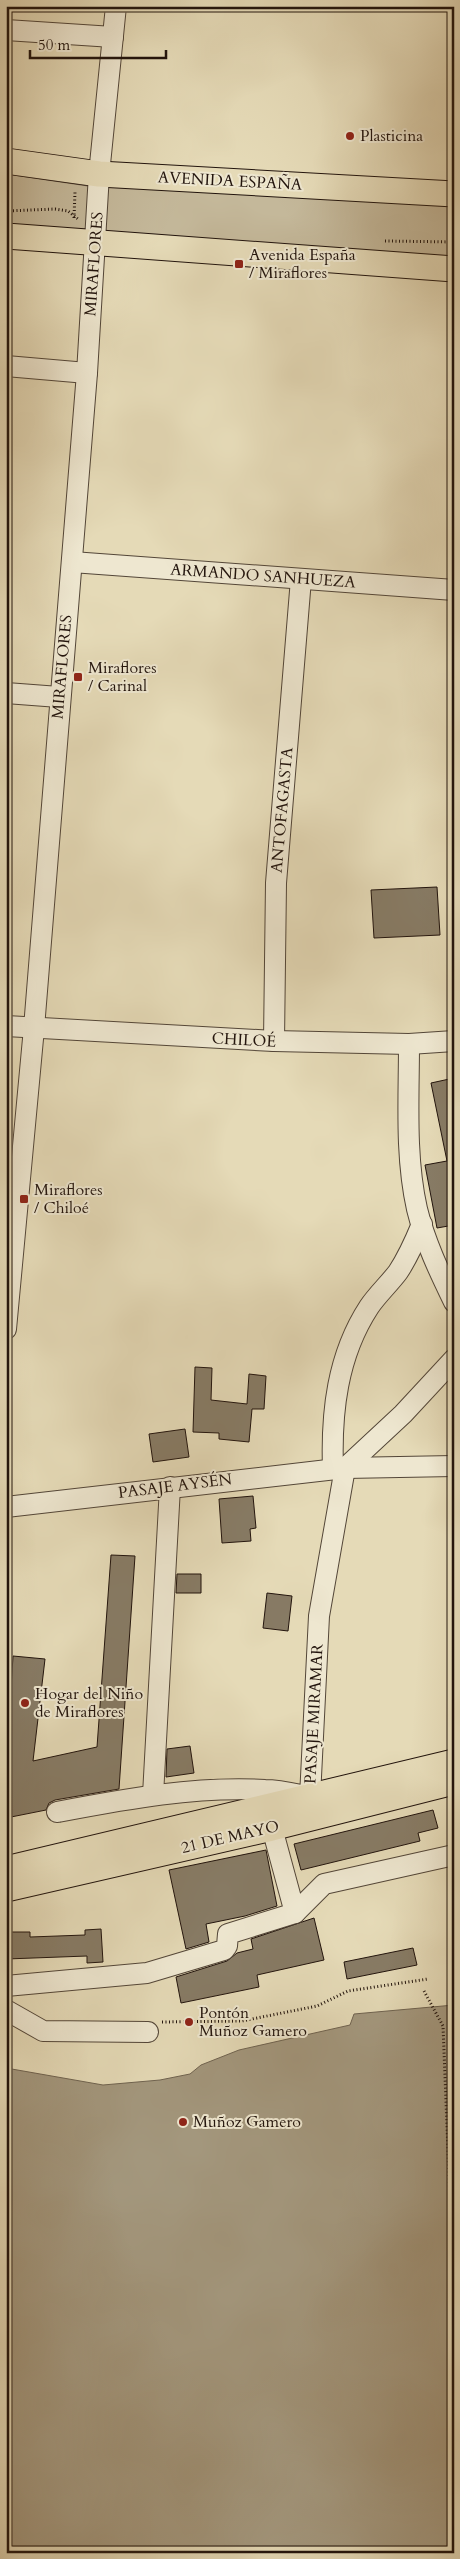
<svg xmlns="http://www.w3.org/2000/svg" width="460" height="2559" viewBox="0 0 460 2559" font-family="Cardo,serif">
<rect width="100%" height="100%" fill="#e5dab7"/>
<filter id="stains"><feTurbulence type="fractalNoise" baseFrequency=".004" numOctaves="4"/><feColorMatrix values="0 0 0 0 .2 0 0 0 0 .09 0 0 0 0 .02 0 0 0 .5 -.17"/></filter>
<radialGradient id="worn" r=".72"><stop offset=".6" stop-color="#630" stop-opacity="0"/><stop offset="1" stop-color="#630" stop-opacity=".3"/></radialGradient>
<path fill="#c4b89a" stroke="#736654" d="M6 174 88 186 454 201V257L6 224Z"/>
<path fill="#a3977d" stroke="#6f6350" d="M454 2005V2553H6V2068L103 2085 160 2080 190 2074 201 2065 239 2050 350 2025 354 2014Z"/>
<g fill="#877b65" stroke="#22140d">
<path d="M437 887 440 935 374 938 371 890Z"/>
<path d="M454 1078V1225L437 1228 425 1165 447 1161 431 1083Z"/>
<path d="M195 1367 212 1368 211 1400 247 1404 249 1374 266 1376 264 1409H252L249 1442 219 1439V1433L193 1432Z"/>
<path d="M185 1429 189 1457 153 1462 149 1434Z"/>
<path d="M253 1496 256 1528 250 1529 251 1541 222 1543 219 1499Z"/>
<path d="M111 1555 135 1556 119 1789 55 1800 49 1803 46 1810 6 1818V1769L13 1656 45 1659 33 1761 97 1747Z"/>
<path d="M177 1574H201V1593H176Z"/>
<path d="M267 1593 292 1596 288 1631 263 1628Z"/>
<path d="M190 1746 194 1773 166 1777 167 1749Z"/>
<path d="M433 1810 438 1828 418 1833 420 1841 301 1870 294 1844Z"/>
<path d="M266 1850 277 1906 245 1916 206 1924 209 1942 186 1949 169 1870Z"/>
<path d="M314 1918 324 1960 257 1975 259 1987 181 2003 176 1977 227 1961 237 1953 253 1949 251 1939Z"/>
<path d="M101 1929 103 1962 87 1963V1956L6 1959V1932H30V1937L85 1935V1930Z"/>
<path d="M413 1948 417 1965 347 1979 344 1962Z"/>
</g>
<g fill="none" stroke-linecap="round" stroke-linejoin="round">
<defs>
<g id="minor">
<path d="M6 30 113 37"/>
<path d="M6 366 87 373"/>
<path d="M72 562 454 590"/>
<path d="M6 693 59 697"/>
<path d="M6 1026 274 1041 409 1044 454 1041"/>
<path d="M274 1041 276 883 301 579"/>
<path d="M409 1044C409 1098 405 1156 417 1209 425 1242 439 1271 454 1302"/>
<path d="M6 1329 34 1028 87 373 99 174 116 6"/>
<path d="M345 1468 403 1414 454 1359"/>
<path d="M333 1469C331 1413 337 1356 369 1307 377 1295 389 1284 398 1272 408 1257 415 1241 422 1224"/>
<path d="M6 1507 345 1468 454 1466"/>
<path d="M153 1795 170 1487"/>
<path d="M57 1812C126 1799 194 1786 265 1790 280 1790 295 1794 310 1797L319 1616 345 1468"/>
<path d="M272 1828 295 1913"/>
<path d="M6 1986 147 1973 224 1950 227 1946 228 1934 295 1913 324 1884 454 1855"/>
<path d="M6 2010 43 2031 148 2032"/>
</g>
<g id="major">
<path d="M6 161 99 174 454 194"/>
<path d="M6 236 454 269"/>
<path d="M6 1869 454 1762"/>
<path d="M6 1889 272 1828 454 1782"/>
</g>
</defs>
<use href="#minor" stroke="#534638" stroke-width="22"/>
<use href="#major" stroke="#22140d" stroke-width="27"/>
<g stroke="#22140d" stroke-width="3" stroke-dasharray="1 2.5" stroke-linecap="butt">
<path d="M6 211 55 209 68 211 78 219"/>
<path d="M74 218 75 192"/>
<path d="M385 241 454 242"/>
<path d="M424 1991 443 2026 452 2251"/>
<path d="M162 2022 242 2021 317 2006 348 1991 428 1979"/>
</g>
<use href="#minor" stroke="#eee7d0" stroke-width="20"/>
<use href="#major" stroke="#e5dab7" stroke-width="25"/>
</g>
<g fill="#8f2418" stroke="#eee7d0" stroke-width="2">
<circle cx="350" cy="136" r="5"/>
<rect x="234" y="259" width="10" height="10" rx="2.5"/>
<rect x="73" y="672" width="10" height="10" rx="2.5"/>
<rect x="19" y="1194" width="10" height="10" rx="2.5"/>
<circle cx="25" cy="1703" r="5"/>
<circle cx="189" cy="2022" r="5"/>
<circle cx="183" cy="2122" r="5"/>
</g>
<g text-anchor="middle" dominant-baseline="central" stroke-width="4" stroke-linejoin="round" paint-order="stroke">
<g font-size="16" fill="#22140d" stroke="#eee7d0" text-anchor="start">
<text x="360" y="136">Plasticina</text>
<text x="249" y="255">Avenida España<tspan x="249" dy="18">/ Miraflores</tspan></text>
<text x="88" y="668">Miraflores<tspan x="88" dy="18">/ Carinal</tspan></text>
<text x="34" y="1190">Miraflores<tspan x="34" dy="18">/ Chiloé</tspan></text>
<text x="35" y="1694">Hogar del Niño<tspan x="35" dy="18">de Miraflores</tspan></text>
<text x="199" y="2013">Pontón<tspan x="199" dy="18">Muñoz Gamero</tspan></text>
<text x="193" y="2122">Muñoz Gamero</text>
</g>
<g font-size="16" fill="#22140d" stroke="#eee7d0">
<text transform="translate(230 181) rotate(3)">AVENIDA ESPAÑA</text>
<text transform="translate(94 264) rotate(-86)">MIRAFLORES</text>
<text transform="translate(263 576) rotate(4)">ARMANDO SANHUEZA</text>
<text transform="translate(62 667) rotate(-85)">MIRAFLORES</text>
<text transform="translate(282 810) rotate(-85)">ANTOFAGASTA</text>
<text transform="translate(244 1040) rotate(3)">CHILOÉ</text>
<text transform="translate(175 1486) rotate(-7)">PASAJE AYSÉN</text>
<text transform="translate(314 1714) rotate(-87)">PASAJE MIRAMAR</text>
<text transform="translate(230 1837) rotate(-13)">21 DE MAYO</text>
</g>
</g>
<rect width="460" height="2559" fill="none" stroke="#e5dab7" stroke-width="25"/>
<rect x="8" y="8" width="445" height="2544" fill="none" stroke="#22140d" stroke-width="2.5"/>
<rect x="12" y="12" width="435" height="2534" fill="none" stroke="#22140d"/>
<path d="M30 50v8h136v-8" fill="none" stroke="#22140d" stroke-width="2.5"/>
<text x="38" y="50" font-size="15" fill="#22140d" stroke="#eee7d0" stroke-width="4" paint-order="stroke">50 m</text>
<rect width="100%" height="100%" filter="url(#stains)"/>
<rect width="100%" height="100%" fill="url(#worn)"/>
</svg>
